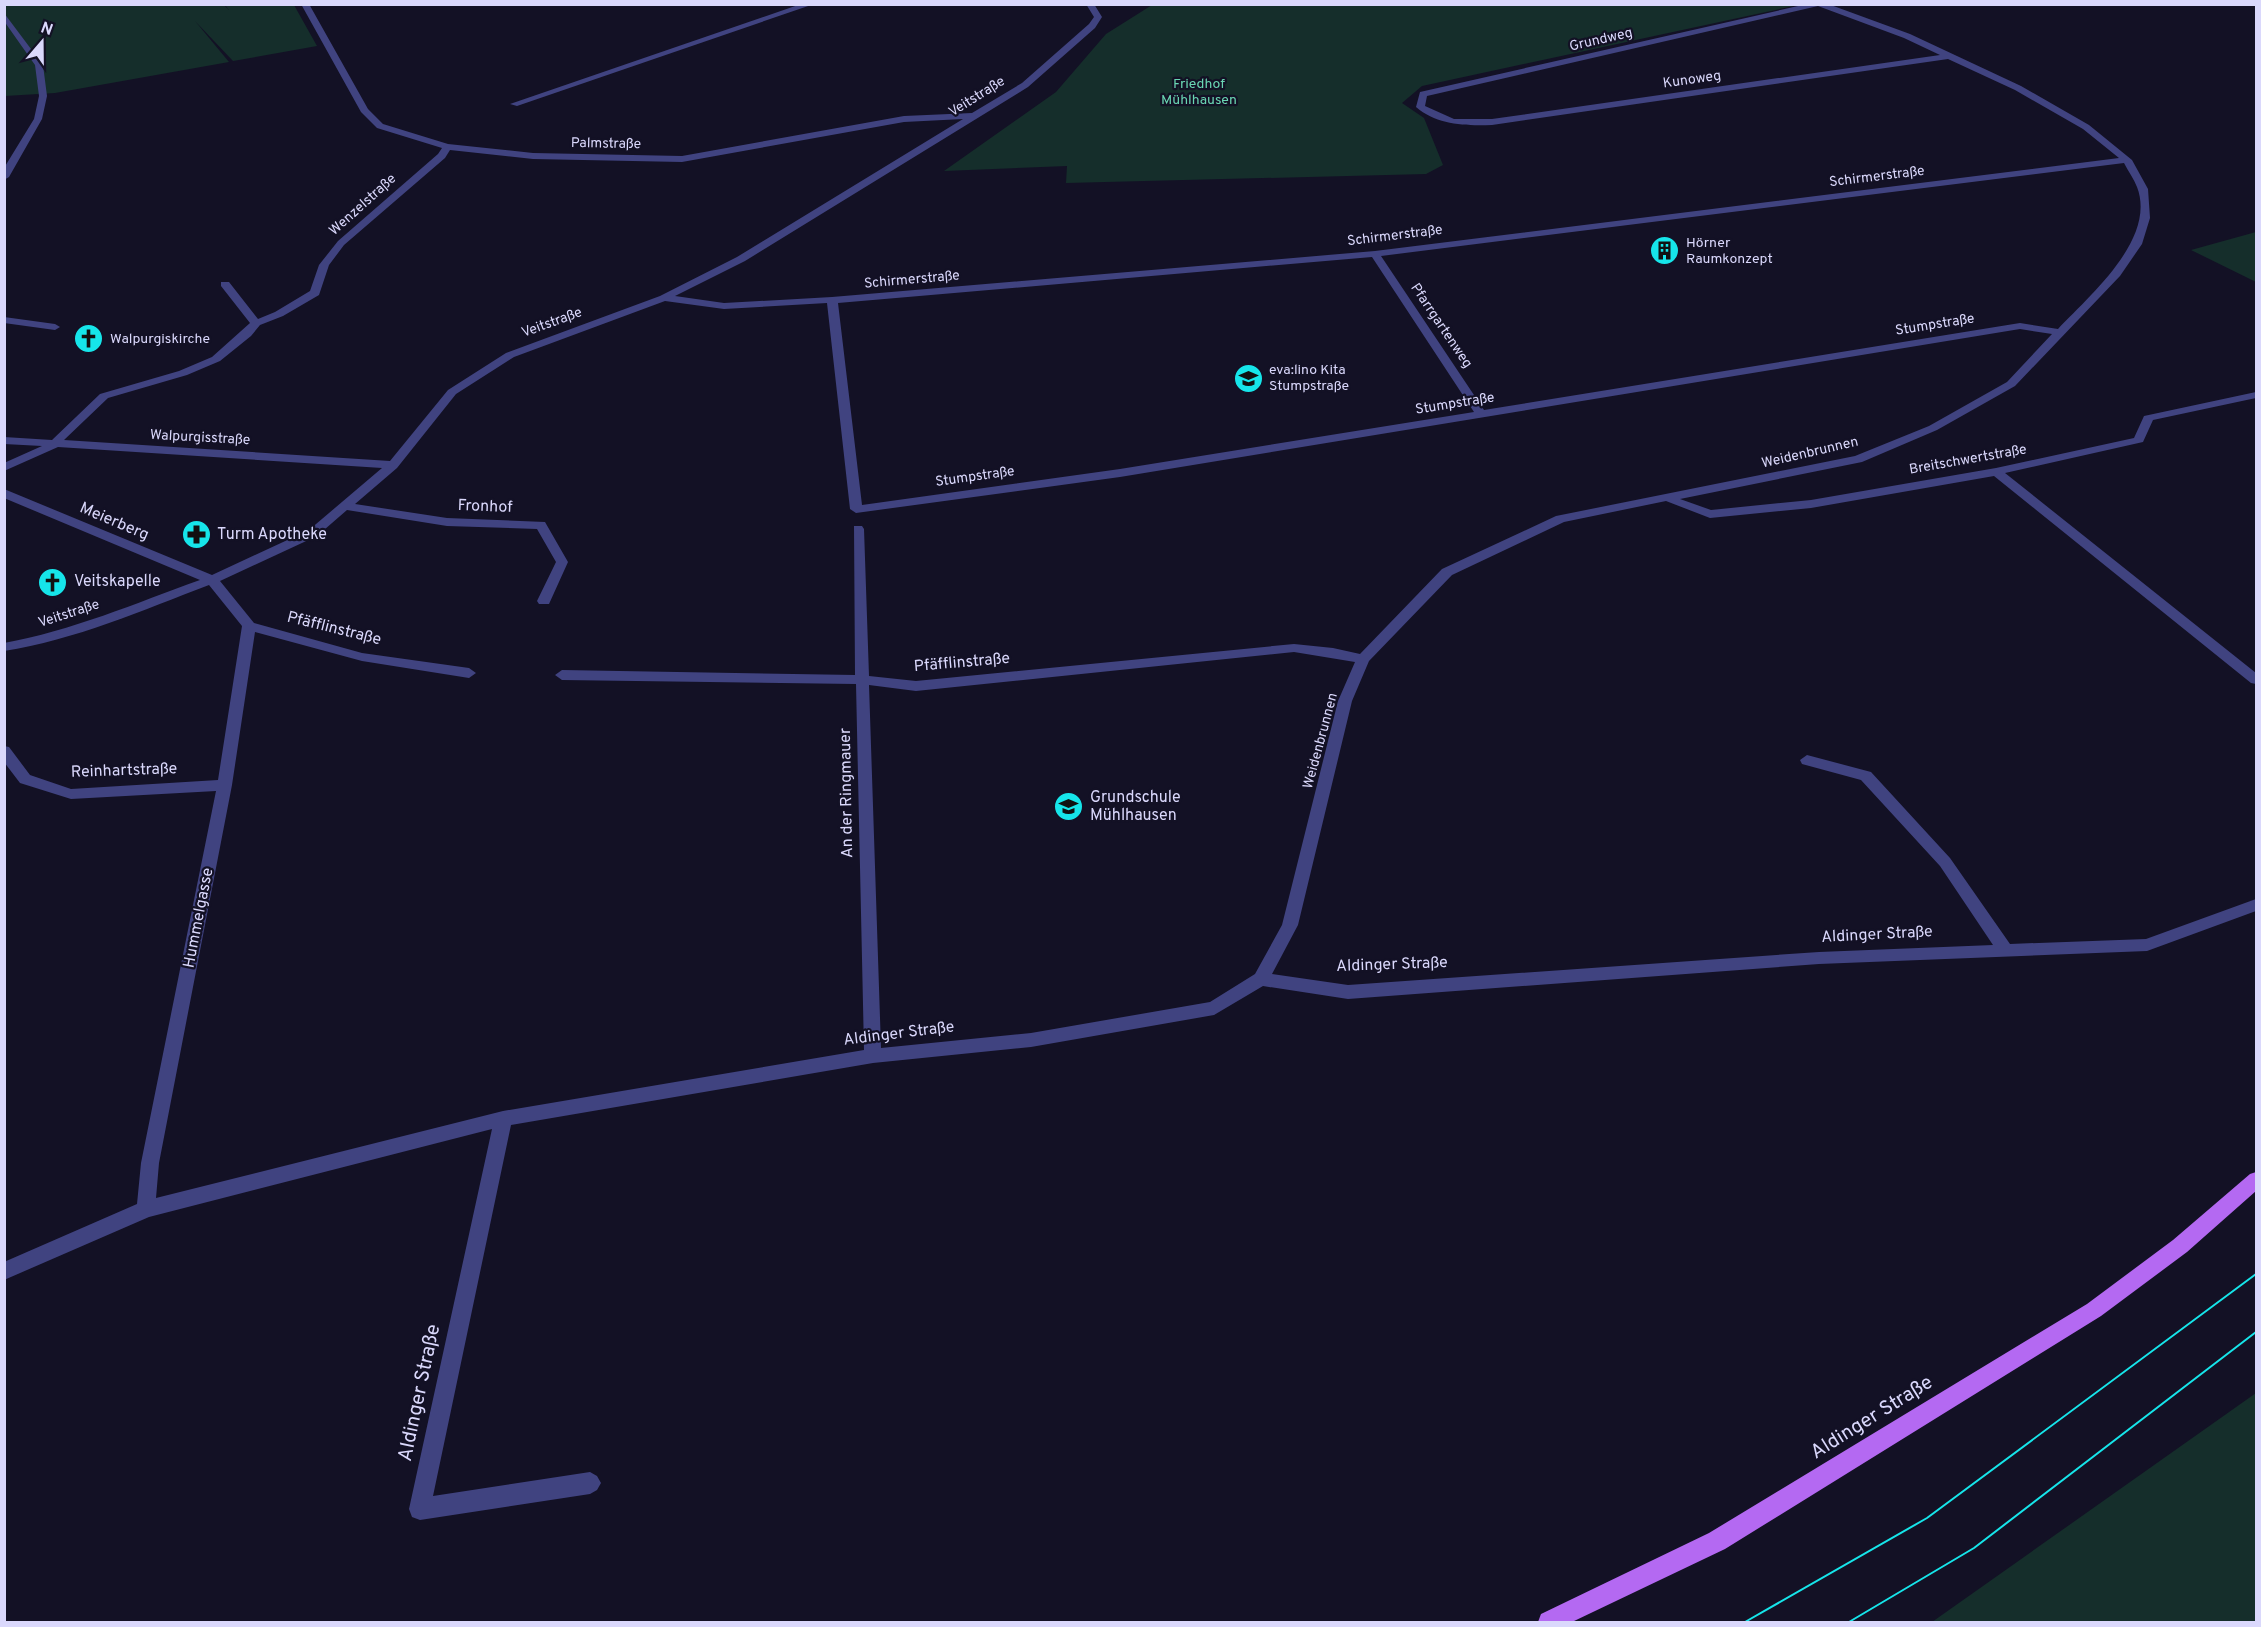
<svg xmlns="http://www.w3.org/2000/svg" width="2261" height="1627" viewBox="0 0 2261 1627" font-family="Overpass,sans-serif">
<rect width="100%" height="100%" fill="#131125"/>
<g fill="#152e2b">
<path d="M223 4 229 10 225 5H294L317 46 233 61 195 21 229 62 55 93 5 96 4 5Z"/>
<path d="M1152 5V4L1798 5 1422 86 1402 103 1424 118 1443 165 1426 174 1066 183 1067 166 944 171 1056 92 1106 34Z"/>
<path d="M2256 232V282L2191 250Z"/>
<path d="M2256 1393V1622H1932Z"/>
</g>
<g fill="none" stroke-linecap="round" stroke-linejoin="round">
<g fill="#404380" fill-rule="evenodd">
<path d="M301 4H309L368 109 383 124 448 144 533 153 682 156 904 116 972 113 1022 83 1089 24 1094 17 1086 4H1094L1102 17 1095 28 1028 87 745 261 675 296 724 303 832 297 1375 251 2119 158 2083 129 2015 90 1948 59 1492 125C1465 126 1437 125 1416 107L1420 92 1807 4H1828L1910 34 2021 86 2089 125 2132 160 2148 189 2150 218 2142 244 2120 276 2015 386 1937 430 1862 462 1680 499 1711 510 1811 500 1996 468 2134 438 2144 416 2256 392V398L2153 420 2143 442 2005 473 2256 673V684L2251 683 1994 476 1811 508 1710 518 1666 501 1564 522 1452 575 1369 661 1352 701 1298 925 1272 974 1348 985 1819 952 1993 945 1940 866 1861 780 1802 764 1800 760 1807 755 1871 772 1950 858 2010 944 2146 939 2256 899V911L2147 951 1819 964 1348 999 1263 986 1214 1015 1031 1047 873 1063 511 1125 433 1496 590 1472 597 1476 601 1483 597 1490 590 1494 420 1520 412 1517 409 1509 492 1129 149 1217 4 1280V1262L137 1204 141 1163 216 791 71 799 20 783 4 762V746L9 747 30 775 71 789 218 780 242 626 209 585C143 610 75 640 4 651V643C71 631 136 603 200 580L4 498V489L212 575 309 530 382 468 58 447 4 471V463L42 446 4 444V437L52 440 100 394 179 371 212 357 250 323 221 286V282H229L258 319 275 312 310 291 319 265 338 241 438 154 442 148 377 128 361 112ZM1818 6 1904 38 1940 55 1492 119H1454L1425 106 1427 96ZM963 119 737 257 660 296 506 353 448 390 390 461 64 440 108 398 187 375 220 361 251 336 260 325 283 316 319 295 329 265 344 245 445 158 450 150 533 159 682 162 904 122ZM2124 163C2128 171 2134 179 2137 187 2157 239 2089 296 2058 329L2020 323 1484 410 1381 256ZM1372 257 1474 412 1120 469 862 505 838 303ZM665 301 724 309 827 303 850 509 856 513 1120 477 2020 329 2052 334 2007 382 1929 426 1855 456 1556 516 1442 569 1360 654 1333 648 1294 644 916 681 869 676 864 529 862 526H854L855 675 562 670 555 675 562 680 856 684 864 1050 503 1111 156 1198 159 1163 232 785 255 632 362 661 469 678 476 673 469 668 362 653 254 623 220 581 317 536 347 510 447 526 537 529 556 562 537 601 539 604H549L568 562 545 522 447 518 355 504 397 468 456 394 514 357ZM1294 652 1355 662 1338 701 1282 925 1255 974 1210 1002 1031 1033 881 1048 869 685 916 691Z"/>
<path d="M801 4H814L517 106 510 104Z"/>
<path d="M4 13 43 65 47 96 42 119 9 177 4 180V168L34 119 39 96 35 65 4 21Z"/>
<path d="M4 317 55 324 60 327 55 330 4 323Z"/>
</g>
<path fill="#b469f2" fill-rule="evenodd" d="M2256 1172V1191L2187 1252 2101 1316 1725 1549 1572 1622H1538L1541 1614 1709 1533 2087 1304 2173 1240 2250 1174Z"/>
<g stroke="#16e5ea" stroke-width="2">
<path d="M1745 1622 1927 1518 2256 1274"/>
<path d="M1849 1622 1974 1548 2256 1332"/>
</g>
</g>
<defs>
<symbol id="building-disc" viewBox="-11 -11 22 22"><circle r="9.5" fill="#16e5ea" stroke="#131125"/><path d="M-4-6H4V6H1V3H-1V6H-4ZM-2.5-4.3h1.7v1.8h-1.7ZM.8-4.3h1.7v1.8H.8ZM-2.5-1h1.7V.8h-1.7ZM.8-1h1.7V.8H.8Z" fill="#111"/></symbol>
<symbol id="church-disc" viewBox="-11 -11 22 22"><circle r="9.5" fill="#16e5ea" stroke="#131125"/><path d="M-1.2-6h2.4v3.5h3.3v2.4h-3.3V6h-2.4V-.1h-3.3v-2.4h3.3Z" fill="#111"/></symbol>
<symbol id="school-disc" viewBox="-11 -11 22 22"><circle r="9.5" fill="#16e5ea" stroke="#131125"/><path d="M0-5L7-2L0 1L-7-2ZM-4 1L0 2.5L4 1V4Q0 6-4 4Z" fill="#111"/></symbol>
<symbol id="pharmacy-disc" viewBox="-11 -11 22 22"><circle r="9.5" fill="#16e5ea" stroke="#131125"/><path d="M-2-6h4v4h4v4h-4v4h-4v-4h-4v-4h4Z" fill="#111"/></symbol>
</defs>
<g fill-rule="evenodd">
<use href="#building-disc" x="1648" y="234" width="33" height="33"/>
<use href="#church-disc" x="72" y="322" width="33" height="33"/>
<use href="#school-disc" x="1232" y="362" width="33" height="33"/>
<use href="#pharmacy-disc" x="180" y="518" width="33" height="33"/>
<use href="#church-disc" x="36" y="566" width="33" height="33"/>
<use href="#school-disc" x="1052" y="790" width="33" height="33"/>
</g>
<g text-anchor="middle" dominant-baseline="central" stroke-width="4.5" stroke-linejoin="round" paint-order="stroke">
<g font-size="14" fill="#dad8fc" stroke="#131125">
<text transform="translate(1601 40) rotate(-13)">Grundweg</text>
<text transform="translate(1692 80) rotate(-8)">Kunoweg</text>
<text transform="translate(977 97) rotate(-32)">Veitstraße</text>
<text transform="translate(606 144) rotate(1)">Palmstraße</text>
<text transform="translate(1877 177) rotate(-7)">Schirmerstraße</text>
<text transform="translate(363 205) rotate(-42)">Wenzelstraße</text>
<text transform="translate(1395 236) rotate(-7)">Schirmerstraße</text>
<text transform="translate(912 280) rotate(-5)">Schirmerstraße</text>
<text transform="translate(552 323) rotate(-20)">Veitstraße</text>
<text transform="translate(1935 325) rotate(-9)">Stumpstraße</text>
<text transform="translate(1441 326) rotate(56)">Pfarrgartenweg</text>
<text transform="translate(1455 404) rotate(-9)">Stumpstraße</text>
<text transform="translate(200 438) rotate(3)">Walpurgisstraße</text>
<text transform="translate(1810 453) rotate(-13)">Weidenbrunnen</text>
<text transform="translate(1968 460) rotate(-10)">Breitschwertstraße</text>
<text transform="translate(975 477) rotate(-8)">Stumpstraße</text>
<text transform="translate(69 614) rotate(-18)">Veitstraße</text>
<text transform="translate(1321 741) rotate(-75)">Weidenbrunnen</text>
</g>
<g font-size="14" fill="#6ad6b3" stroke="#131125">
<text x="1199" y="84">Friedhof<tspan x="1199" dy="16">Mühlhausen</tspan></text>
</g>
<g font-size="14" fill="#dad8fc" stroke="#131125" text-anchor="start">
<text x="1686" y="243">Hörner<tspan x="1686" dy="16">Raumkonzept</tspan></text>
<text x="110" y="339">Walpurgiskirche</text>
<text x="1269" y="370">eva:lino Kita<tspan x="1269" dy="16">Stumpstraße</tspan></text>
</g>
<g font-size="16" fill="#dad8fc" stroke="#131125">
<text transform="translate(485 507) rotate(2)">Fronhof</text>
<text transform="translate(114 522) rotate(23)">Meierberg</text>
<text transform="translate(334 629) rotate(14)">Pfäfflinstraße</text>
<text transform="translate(962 663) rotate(-5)">Pfäfflinstraße</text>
<text transform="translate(124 771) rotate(-2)">Reinhartstraße</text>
<text transform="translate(847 793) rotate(-91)">An der Ringmauer</text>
<text transform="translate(199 918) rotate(-79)">Hummelgasse</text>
<text transform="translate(1877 935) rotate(-3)">Aldinger Straße</text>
<text transform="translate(1392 965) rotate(-2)">Aldinger Straße</text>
<text transform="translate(899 1034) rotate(-7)">Aldinger Straße</text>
</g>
<g font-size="16" fill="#dad8fc" stroke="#131125" text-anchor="start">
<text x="217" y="535">Turm Apotheke</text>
<text x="74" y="582">Veitskapelle</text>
<text x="1090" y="798">Grundschule<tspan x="1090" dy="18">Mühlhausen</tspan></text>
</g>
<g font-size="20" fill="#dad8fc" stroke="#131125">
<text transform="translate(420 1393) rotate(-78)">Aldinger Straße</text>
<text transform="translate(1872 1418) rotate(-32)">Aldinger Straße</text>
</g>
</g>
<rect width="2261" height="1627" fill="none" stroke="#dad8fc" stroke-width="12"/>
<g transform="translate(42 42) rotate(20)" stroke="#131125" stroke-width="4.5" paint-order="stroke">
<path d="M0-4.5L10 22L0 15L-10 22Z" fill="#dad8fc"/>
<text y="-9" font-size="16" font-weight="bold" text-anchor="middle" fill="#dad8fc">N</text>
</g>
</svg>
